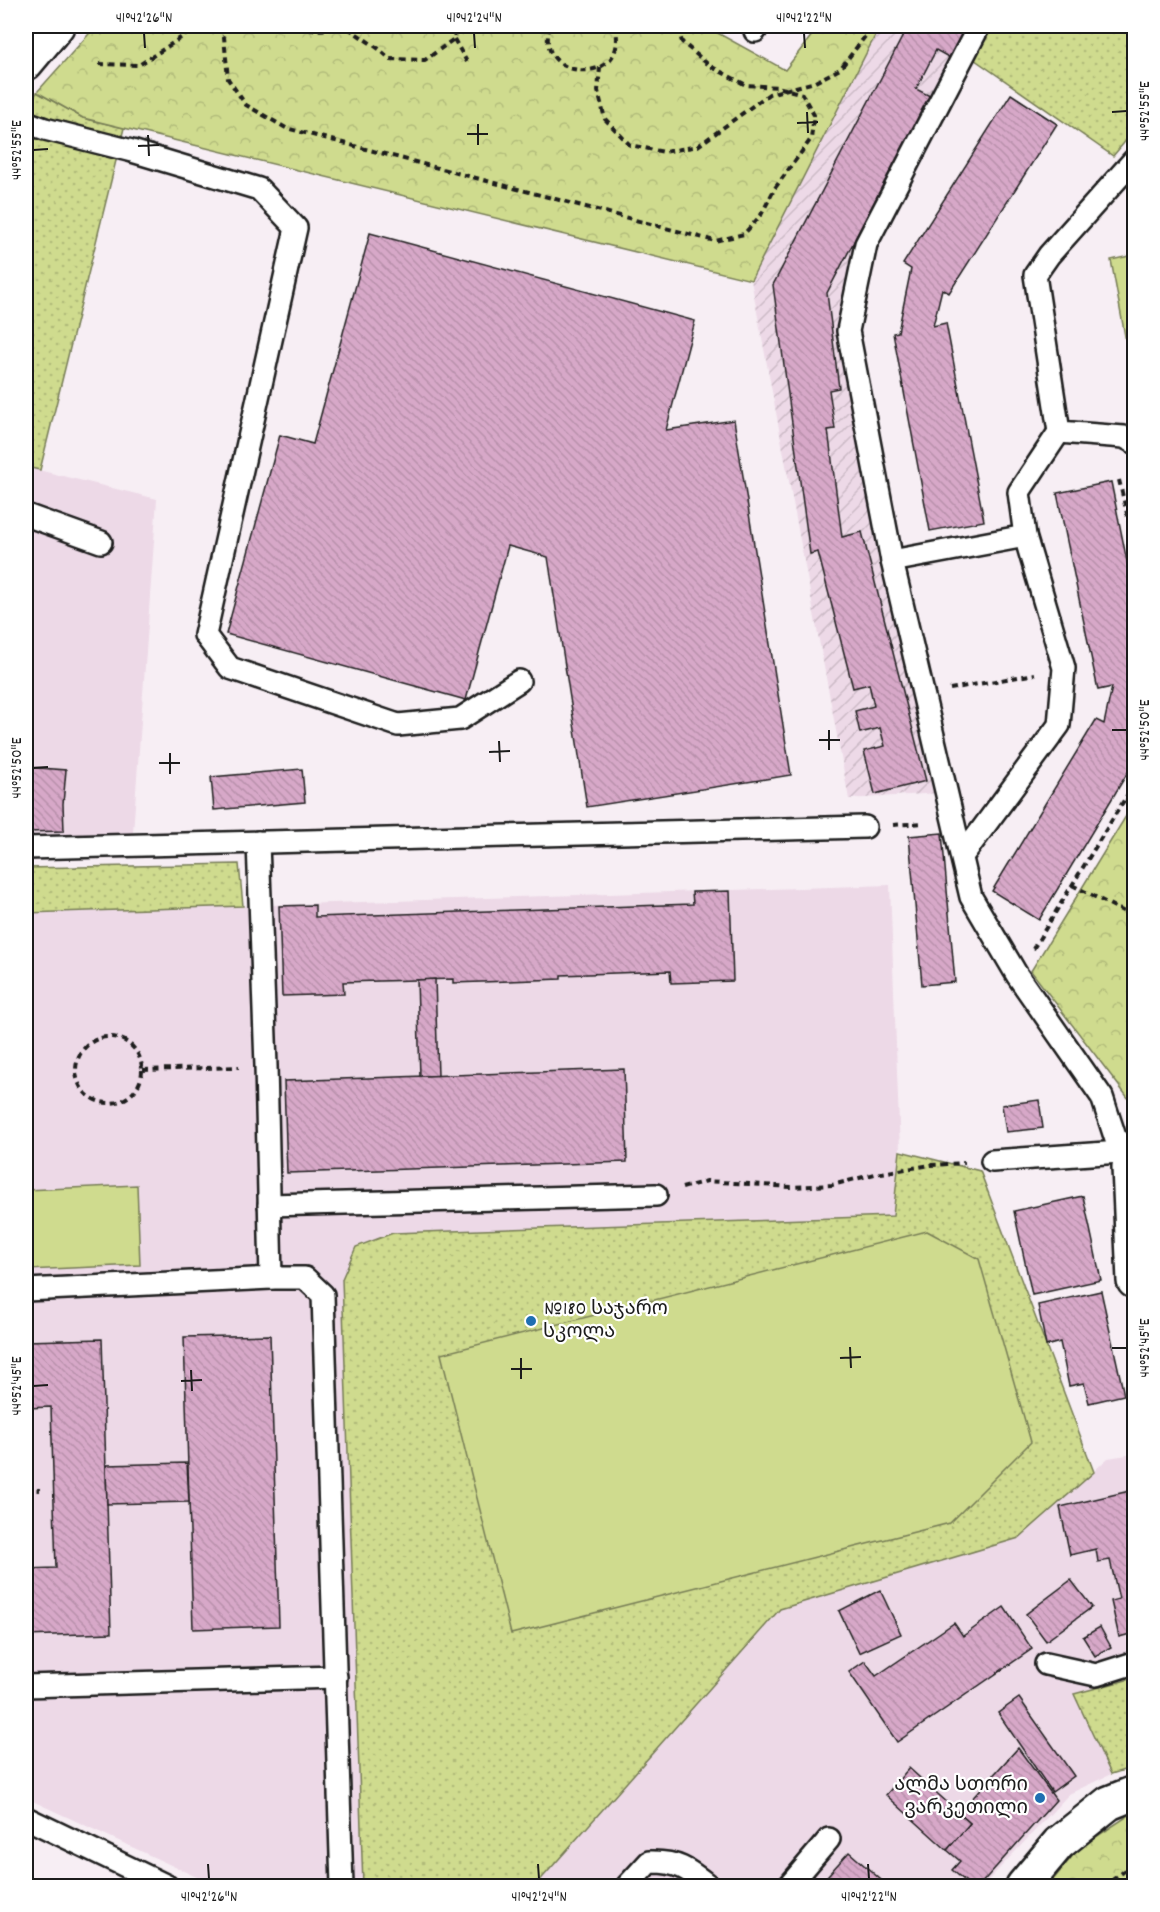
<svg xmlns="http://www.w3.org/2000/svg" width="1160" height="1912" viewBox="0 0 1160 1912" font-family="Dekko,'Noto Sans Georgian',sans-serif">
<defs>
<pattern id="industrial-furrows" width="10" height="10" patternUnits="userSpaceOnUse" patternTransform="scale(1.5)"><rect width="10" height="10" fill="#edd9e7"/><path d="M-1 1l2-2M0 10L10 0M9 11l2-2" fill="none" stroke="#cbbac6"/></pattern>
<pattern id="grass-dots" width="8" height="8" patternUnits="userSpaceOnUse" patternTransform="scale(1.5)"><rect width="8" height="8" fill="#cfdb8e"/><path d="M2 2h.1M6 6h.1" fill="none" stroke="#b1bb7a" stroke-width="1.8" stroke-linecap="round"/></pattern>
<pattern id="forest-crowns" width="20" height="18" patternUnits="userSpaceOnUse" patternTransform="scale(1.5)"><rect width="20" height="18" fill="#cfdb8e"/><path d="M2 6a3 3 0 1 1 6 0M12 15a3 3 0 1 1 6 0" fill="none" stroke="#b1bb7a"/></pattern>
<pattern id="building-back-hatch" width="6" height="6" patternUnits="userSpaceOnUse" patternTransform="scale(1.5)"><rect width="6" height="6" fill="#d7a8c8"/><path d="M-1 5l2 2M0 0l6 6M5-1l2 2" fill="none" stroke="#b890ab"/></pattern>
</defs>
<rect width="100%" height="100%" fill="#f7eef4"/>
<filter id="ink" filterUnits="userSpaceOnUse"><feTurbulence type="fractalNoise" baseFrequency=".0167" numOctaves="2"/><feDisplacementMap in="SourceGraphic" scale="12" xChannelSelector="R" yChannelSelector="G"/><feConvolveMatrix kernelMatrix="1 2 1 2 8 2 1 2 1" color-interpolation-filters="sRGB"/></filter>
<g filter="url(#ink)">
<g fill="#edd9e7">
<path d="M26 467 157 499 133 833 26 835Z"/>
<path d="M890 885 900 1151 980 1171 1094 1471 1108 1458 1134 1454V1679L1082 1693 1111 1774 1069 1794 983 1886H216L26 1798V913Z"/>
</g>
<path fill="url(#industrial-furrows)" d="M880 26H972L958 48 849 267 841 361 939 793 849 799 751 280Z"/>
<g fill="url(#grass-dots)" stroke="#767c55" stroke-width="1.5">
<path d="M972 26H1129L1134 39V131L1113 156 958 48Z"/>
<path d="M37 92 83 118 124 128 40 470 26 467V111Z"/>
<path d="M239 864 243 906 26 913V868Z"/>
<path d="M900 1151 980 1171 1094 1472 1019 1538 780 1609 535 1886H363L342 1279 356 1247 393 1233 893 1216Z"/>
<path d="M1134 1678V1767L1111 1774 1074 1694Z"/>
</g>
<g fill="url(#forest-crowns)" stroke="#767c55" stroke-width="1.5">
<path d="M96 26H705L785 70 819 26H880L751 280 83 118 37 92Z"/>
<path d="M1134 803V1082L1129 1099 1031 971Z"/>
<path d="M1134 1812V1886H1048L1079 1848Z"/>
</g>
<g fill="#cfdb8e" stroke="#767c55" stroke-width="1.5">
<path d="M1134 255V385L1111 260Z"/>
<path d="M137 1185 140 1265 26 1270V1190Z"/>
<path d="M927 1231 979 1259 1031 1442 950 1523 511 1634 441 1354Z"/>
</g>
<g fill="url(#building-back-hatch)" stroke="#1c1c1c" stroke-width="1.5">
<path d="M908 26H967L950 58 936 50 916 89 930 96 827 293 839 388 829 390 835 429 828 430 842 537 862 532 926 781 875 794 864 751 885 746 880 728 860 733 855 711 874 706 869 684 853 688 818 552 810 554 773 285Z"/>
<path d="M1011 94 1057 124 949 293 942 289 933 326 946 323 984 521 930 531 893 333 898 332 911 269 903 264Z"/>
<path d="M370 233 695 321 666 430 734 420 791 775 587 807 548 557 508 546 466 700 226 634 280 435 313 444Z"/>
<path d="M1111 482 1134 596V762L1039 920 992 891 1096 720 1104 724 1112 687 1098 690 1057 493Z"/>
<path d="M26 767 66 770 63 804 64 831 26 832Z"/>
<path d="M302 769 305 802 214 810 211 777Z"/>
<path d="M942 833 955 982 922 985 909 836Z"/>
<path d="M730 891 733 981 671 983 670 971 561 975V979L453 983V979L343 982 344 994 282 996 279 906 315 905V917L693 904 692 892Z"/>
<path d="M435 979 438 1076H420L417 980Z"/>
<path d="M624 1069 627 1162 287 1173 284 1081Z"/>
<path d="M1039 1100 1043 1128 1006 1132 1002 1105Z"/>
<path d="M1083 1196 1101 1280 1032 1295 1014 1211Z"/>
<path d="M1101 1291 1124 1395 1089 1403 1084 1383 1069 1386 1060 1342 1046 1346 1038 1305Z"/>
<path d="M270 1335 279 1626 193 1629 184 1337Z"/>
<path d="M102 1339 111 1633 26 1636V1569L56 1568 51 1407 26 1408V1341Z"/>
<path d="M187 1463 189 1502 107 1504 106 1465Z"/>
<path d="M1134 1490V1633L1119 1637 1111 1601 1119 1599 1110 1560 1098 1562 1096 1549 1070 1555 1060 1507Z"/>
<path d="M1071 1580 1092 1607 1046 1641 1026 1614Z"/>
<path d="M880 1590 901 1634 859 1653 839 1611Z"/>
<path d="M1004 1607 1032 1649 897 1742 849 1672 865 1661 876 1676 954 1623 963 1636Z"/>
<path d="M1100 1627 1111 1647 1095 1656 1083 1637Z"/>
<path d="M1019 1698 1074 1776 1052 1792 998 1713Z"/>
<path d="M1018 1748 1056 1800 979 1886H971L952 1870 960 1861 947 1850 970 1823 959 1813Z"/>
<path d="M909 1768 970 1823 947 1850 886 1795Z"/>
<path d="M849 1852 888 1886H818Z"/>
</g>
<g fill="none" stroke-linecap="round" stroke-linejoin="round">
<defs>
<g id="lane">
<path d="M979 26 866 244 848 331 892 561 971 897 1017 975 1102 1097 1120 1152 1129 1167H1132"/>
<path d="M755 31 758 26"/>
<path d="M26 122 45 129 132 151 259 189 296 228 205 635 230 668 398 725 460 719 519 681"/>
<path d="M1134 160 1049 255 1035 275 1059 432 1124 437 1134 442"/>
<path d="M26 515 101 542"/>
<path d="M892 561 1025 536"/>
<path d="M26 848 865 827"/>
<path d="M963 855 1059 725 1064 668 1025 536 1019 492 1059 432"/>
<path d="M992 1161 1120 1152"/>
<path d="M269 1205 656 1195"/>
<path d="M271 1278H305L323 1295 342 1886"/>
<path d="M26 1290 271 1278 266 1066 258 842"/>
<path d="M1046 1664 1096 1675 1134 1663"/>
<path d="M26 1686 336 1677"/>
<path d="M26 1818 167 1886"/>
<path d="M627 1886 649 1862C677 1861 688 1869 709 1886"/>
<path d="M789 1886 829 1839"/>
</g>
<g id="secondary">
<path d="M26 63 57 26"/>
<path d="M1134 1148 1129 1167 1134 1281"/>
<path d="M1023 1886 1059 1843 1109 1803 1134 1793"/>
</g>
</defs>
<use href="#lane" stroke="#1c1c1c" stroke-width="26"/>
<use href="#secondary" stroke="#1c1c1c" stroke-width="38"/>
<g stroke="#1c1c1c" stroke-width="4" stroke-dasharray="6 4.5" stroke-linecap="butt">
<path d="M229 26 224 37 228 79 246 105 286 128 715 241 744 234 761 215 775 188 811 139 814 115 802 94 778 87 746 85 710 66 682 42 677 26"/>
<path d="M298 26 316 30 379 26"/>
<path d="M499 26 532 30 549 29"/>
<path d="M550 26C532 82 632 88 615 26"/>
<path d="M1129 26 1134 39"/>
<path d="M348 28 379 49 390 59 425 60 454 39 456 26"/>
<path d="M454 39 467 62"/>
<path d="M99 64 139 65 199 26"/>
<path d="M600 67 598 91 605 119 630 145 664 152 698 146 769 94 815 82 840 69 873 26"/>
<path d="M1119 480 1134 543"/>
<path d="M950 689 1035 674"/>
<path d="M1125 800 1134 805"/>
<path d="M893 825 924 823"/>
<path d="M1072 885 1134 917"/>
<path d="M1033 949 1134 784"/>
<circle cx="109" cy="1070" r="33"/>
<path d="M143 1070 239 1067"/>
<path d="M682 1188 707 1181 791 1187 832 1185 875 1174 931 1165 965 1163"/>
<path d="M26 1490H40"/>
<path d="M1104 1886 1134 1864"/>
</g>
<use href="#lane" stroke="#fff" stroke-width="21"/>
<use href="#secondary" stroke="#fff" stroke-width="33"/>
</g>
</g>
<path fill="none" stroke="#1c1c1c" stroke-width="2" d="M144 33 145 48M474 33 475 48M804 33 805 48M807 112 808 133M1112 112 1127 111M797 123 818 122M478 124V145M467 134H488M148 135 149 156M138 146 159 145M33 150 48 149M829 730V750M1112 730H1127M819 740H840M499 741 500 762M489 752 510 751M170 753V774M159 763H180M33 768 48 767M850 1347 851 1368M1112 1348H1127M521 1358V1379M840 1358 861 1357M511 1369H532M191 1370 192 1391M181 1381 202 1380M33 1386 48 1385M208 1864 209 1879M538 1864 539 1879M868 1864 869 1879"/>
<g fill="#1f6fb2" stroke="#fff" stroke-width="2">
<circle cx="531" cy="1321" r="6"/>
<circle cx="1040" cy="1798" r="6"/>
</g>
<g text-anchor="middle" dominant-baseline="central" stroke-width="4.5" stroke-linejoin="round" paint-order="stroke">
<g font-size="20" fill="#1c1c1c" stroke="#fff" text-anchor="start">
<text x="543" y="1310">№180 საჯარო<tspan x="543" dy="23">სკოლა</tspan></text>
<text x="1028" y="1786" text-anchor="end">ალმა სთორი<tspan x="1028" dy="23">ვარკეთილი</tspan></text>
</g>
</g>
<rect width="1160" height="1912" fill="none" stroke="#fff" stroke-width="66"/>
<rect x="33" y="33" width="1094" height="1846" fill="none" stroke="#1c1c1c" stroke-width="2"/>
<g font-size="15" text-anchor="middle" fill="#1c1c1c">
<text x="144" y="22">41°42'26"N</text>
<text x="474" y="22">41°42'24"N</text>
<text x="804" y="22">41°42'22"N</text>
<text transform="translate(1144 111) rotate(-90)" y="5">44°52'55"E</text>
<text transform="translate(16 150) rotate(-90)" y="5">44°52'55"E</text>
<text transform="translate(1144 730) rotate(-90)" y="5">44°52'50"E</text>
<text transform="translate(16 768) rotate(-90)" y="5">44°52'50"E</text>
<text transform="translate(1144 1348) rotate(-90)" y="5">44°52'45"E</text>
<text transform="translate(16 1386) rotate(-90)" y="5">44°52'45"E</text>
<text x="209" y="1901">41°42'26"N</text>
<text x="539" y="1901">41°42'24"N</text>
<text x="869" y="1901">41°42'22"N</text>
</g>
</svg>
